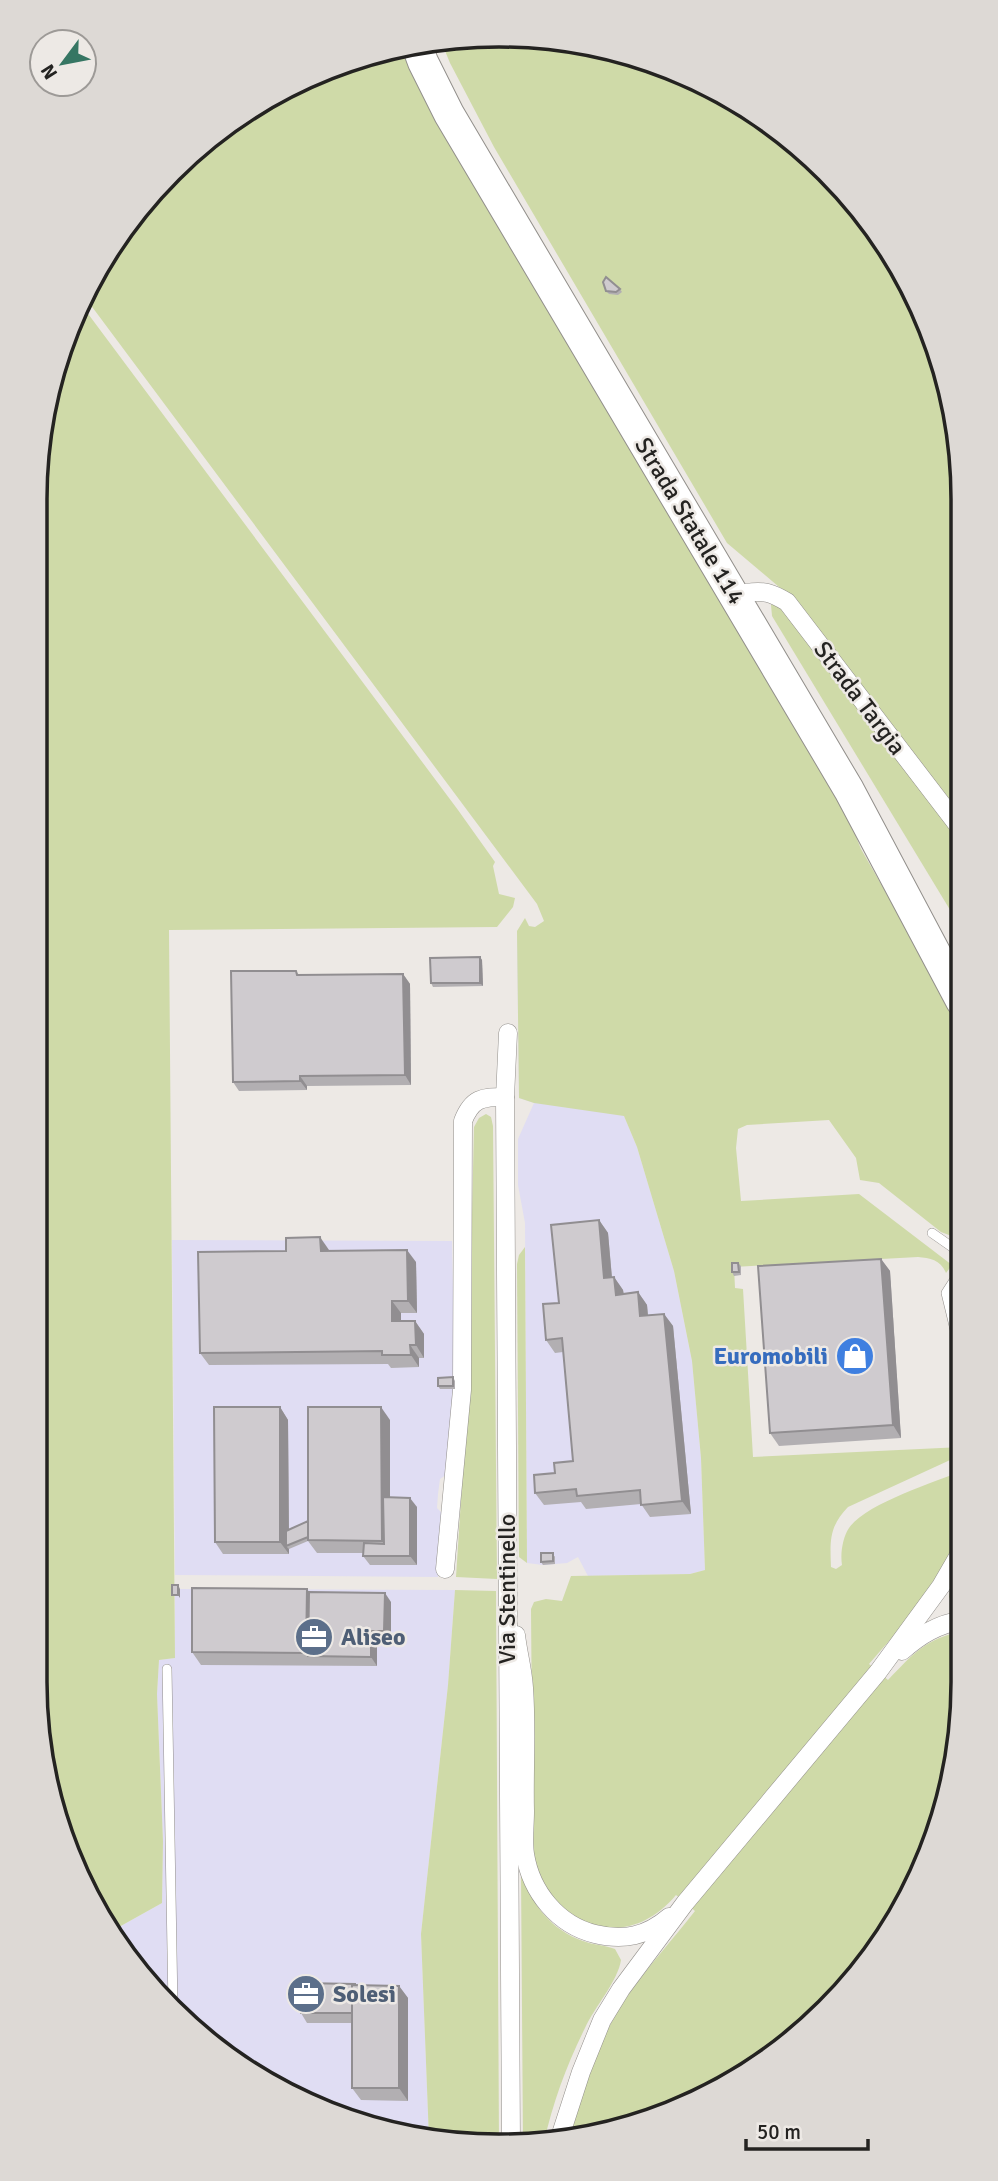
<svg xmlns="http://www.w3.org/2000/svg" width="998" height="2181" viewBox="0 0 998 2181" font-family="Signika,sans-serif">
<rect width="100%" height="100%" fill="#ede9e5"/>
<g fill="#e0ddf3">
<path d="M517 931 624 1116 637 1147 674 1271 692 1361 701 1458 705 1570 690 1574 588 1576 578 1557 567 1563 543 1565 527 1563 525 1223 518 1185V1139L534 1103 519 1098Z"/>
<path d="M172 1240 452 1241 455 1389 447 1474 440 1479 438 1494 437 1508 444 1515 438 1577 175 1575Z"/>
<path d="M175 1589 455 1590 448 1685 421 1934 429 2139 409 2137 267 2084 150 1988 110 1932 162 1903 163 1841 157 1694 159 1660 175 1658Z"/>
</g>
<g fill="#cfdaa8">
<path d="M499 35 589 44 676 70 781 131 867 216 928 321 959 438 960 814 792 598 727 543 494 147 450 63 441 41Z"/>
<path d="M406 45 836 787 861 849 961 1024 962 1240 941 1232 879 1183 860 1180 856 1158 829 1120 747 1125 738 1129 736 1148 741 1201 859 1194 952 1265 946 1273C941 1260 930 1258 918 1257L734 1267 735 1288 743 1289 753 1457 962 1447 961 1455 848 1507C829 1527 830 1540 831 1567L836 1569 842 1565C840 1553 843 1537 849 1528 865 1504 935 1482 962 1471 962 1487 966 1516 961 1530 943 1581 904 1624 869 1664L888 1680C914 1653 925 1639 963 1631V1682L954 1772 928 1859 848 1988 731 2084 589 2137 569 2139C582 2088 600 2034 631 1991 651 1963 674 1938 695 1911L676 1895C624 1957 548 1925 533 1852L531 1609 534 1602 546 1599 562 1601 571 1576 690 1574 705 1570 701 1458 692 1361 674 1271 637 1147 624 1116 534 1103 519 1098 517 931 525 918 529 926 535 927 544 921 537 904 84 296 113 242 171 171 241 113 321 70Z"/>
<path d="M80 303 458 810 495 862 493 866 499 894 515 898 513 907 497 927 169 930 175 1658 159 1660 157 1694 163 1841 162 1903 110 1932 97 1914 60 1832 35 1682V499L44 408 70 322Z"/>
<path d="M776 601 789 613 960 837 961 928 772 616 771 605Z"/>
<path d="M486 1114 491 1117 493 1126 497 1579 456 1577 468 1391 474 1127 479 1118Z"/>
<path d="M525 1247 527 1563 519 1557 517 1264 519 1255Z"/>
<path d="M963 1564V1608L956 1606 949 1597 951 1586Z"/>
<path d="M455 1590 496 1591 499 2146 429 2139 421 1934 448 1685Z"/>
<path d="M521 1874C532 1904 551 1930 583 1941 593 1945 605 1945 615 1949L621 1960C618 1981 594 2008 585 2028 567 2064 553 2102 544 2142L523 2144Z"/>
</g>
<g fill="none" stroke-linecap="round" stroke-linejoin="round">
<defs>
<g id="service">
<path d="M932 1233 962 1254"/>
<path d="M962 1268 946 1293 962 1359"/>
<path d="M167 1669 173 2007"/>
</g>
<g id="minor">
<path d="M746 593C764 590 772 593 787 602L960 828"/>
<path d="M508 1033 505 1097 511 2145"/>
<path d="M445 1569 462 1390 463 1121C472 1098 482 1097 505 1097"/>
<path d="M516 1635C518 1653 523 1670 524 1688 527 1729 524 1771 525 1811 525 1825 523 1841 525 1854 531 1892 558 1925 595 1934 624 1941 647 1936 669 1917"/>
<path d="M902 1651C920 1635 938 1624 963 1620"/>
<path d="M559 2140 581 2072 602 2020 621 1989 685 1903 878 1672 941 1586 963 1548"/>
</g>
<path id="primary" d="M416 43 423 62 449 114 849 790 961 1001"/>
</defs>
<use href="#service" stroke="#928f8b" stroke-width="10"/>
<use href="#minor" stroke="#928f8b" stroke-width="19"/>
<use href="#primary" stroke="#928f8b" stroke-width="32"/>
<use href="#service" stroke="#fff" stroke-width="9"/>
<use href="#minor" stroke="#fff" stroke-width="18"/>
<use href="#primary" stroke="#fff" stroke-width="30"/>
</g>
<g fill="#b2afb2">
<path d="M620 289 622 292 618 295 609 294 606 291Z"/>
<path d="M480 957 482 960 483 986 433 987 431 983Z"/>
<path d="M296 971 299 975 403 974 410 984 411 1085 307 1086V1090L239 1091 233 1082Z"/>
<path d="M599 1220 608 1233 612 1277H614L623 1290 624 1294 638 1292 647 1305 648 1315 664 1314 673 1326 691 1514 650 1517 641 1504 586 1509 581 1502 544 1505 535 1493 555 1473 573 1461 563 1352 555 1353 546 1340 559 1303Z"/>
<path d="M329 1250 416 1262 417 1313H401V1321H415L424 1334V1358H419V1367L391 1368 388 1364 209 1365 200 1353Z"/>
<path d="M881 1259 890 1271 901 1438 779 1446 770 1433Z"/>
<path d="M738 1263 741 1266V1275L734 1276 732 1272Z"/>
<path d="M453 1377 455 1381V1389H440L438 1386Z"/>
<path d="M280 1407 288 1420 289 1529 308 1521 390 1420V1497L417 1507V1565H370L363 1556V1553H317L308 1541 289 1549V1554H223L215 1542Z"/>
<path d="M555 1556V1564L543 1565 541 1562Z"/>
<path d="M307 1589 309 1592 391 1602V1641H377V1666L201 1665 192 1652Z"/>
<path d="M356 1985 399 1986 408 1998V2101L361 2100 352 2088V2023H307L301 2013Z"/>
</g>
<g fill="#918e91">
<path d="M480 957 482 960 483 986 480 983Z"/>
<path d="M403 974 410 984 411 1085 405 1075Z"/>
<path d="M300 1076 307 1086V1090L300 1081Z"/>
<path d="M599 1220 608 1233 613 1291 604 1278Z"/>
<path d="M320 1237 329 1250V1263L321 1251Z"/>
<path d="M407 1250 416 1262 417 1313 408 1301Z"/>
<path d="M881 1259 890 1271 901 1438 893 1425Z"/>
<path d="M614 1277 623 1290 625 1307 616 1295Z"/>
<path d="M638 1292 647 1305 649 1329 640 1316Z"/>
<path d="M392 1301 401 1313V1334L392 1321Z"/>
<path d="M664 1314 673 1326 691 1514 682 1501Z"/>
<path d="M415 1321 424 1334V1358L416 1345Z"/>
<path d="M410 1345 419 1358V1367L411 1355Z"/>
<path d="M280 1407 288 1420 289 1545 286 1546 289 1549V1554L280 1542Z"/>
<path d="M381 1407 390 1420V1553L382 1541Z"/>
<path d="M410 1498 417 1507V1565L410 1556Z"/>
<path d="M178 1585 180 1589V1598L178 1595Z"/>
<path d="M307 1589 315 1601 308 1656 306 1653Z"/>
<path d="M385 1593 391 1602V1641L384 1631Z"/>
<path d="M371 1631 377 1641V1666L371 1657Z"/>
<path d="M399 1986 408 1998V2101L399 2088Z"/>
</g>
<g fill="#cfcbcf" stroke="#918e91" stroke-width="2">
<path d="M606 277 620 289 616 292 606 291 603 282Z"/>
<path d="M480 957V983H431L430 958Z"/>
<path d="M231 971H296L297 975 403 974 405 1075 300 1076V1081L233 1082Z"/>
<path d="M599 1220 604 1278 614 1277 616 1295 638 1292 640 1316 664 1314 682 1501 641 1505 640 1490 577 1496 576 1489 535 1493 534 1475 555 1473 554 1463 573 1461 562 1338 546 1340 543 1304 559 1303 551 1225Z"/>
<path d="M320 1237 321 1251 407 1250 408 1301H392V1321H415L416 1345H410L411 1355H382V1351L200 1353 198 1252 286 1251V1238Z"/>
<path d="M881 1259 893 1425 770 1433 758 1266Z"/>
<path d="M732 1263H738L739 1272H732Z"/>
<path d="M453 1377V1386H438V1378Z"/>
<path d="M214 1407H280V1542H215Z"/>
<path d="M308 1407H381L382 1541 308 1540Z"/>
<path d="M383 1497 410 1498V1556H363L364 1543 384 1544Z"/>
<path d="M308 1521V1537L286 1546V1531Z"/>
<path d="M541 1553H553V1561L541 1562Z"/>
<rect x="172" y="1585" width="6" height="10"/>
<path d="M192 1588 307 1589 306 1653 192 1652Z"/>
<path d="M309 1592 385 1593 384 1631H371V1657L308 1656Z"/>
<path d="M301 1983 355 1984V1985H352V2013H301Z"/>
<path d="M352 1985 399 1986V2088H352Z"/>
</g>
<defs>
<symbol id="shop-disc" viewBox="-11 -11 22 22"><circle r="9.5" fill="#3f7fe0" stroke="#ede9e5"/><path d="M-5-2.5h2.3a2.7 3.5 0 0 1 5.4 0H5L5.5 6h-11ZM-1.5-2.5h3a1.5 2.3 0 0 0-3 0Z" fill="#fff"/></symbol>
<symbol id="office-disc" viewBox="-11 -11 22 22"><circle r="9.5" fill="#5c6f8a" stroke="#ede9e5"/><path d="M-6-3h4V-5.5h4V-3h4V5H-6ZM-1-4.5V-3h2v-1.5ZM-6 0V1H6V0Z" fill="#fff"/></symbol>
</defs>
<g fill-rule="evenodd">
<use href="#shop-disc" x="833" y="1334" width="44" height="44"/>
<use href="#office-disc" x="292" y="1615" width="44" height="44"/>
<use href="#office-disc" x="284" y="1972" width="44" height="44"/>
</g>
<g text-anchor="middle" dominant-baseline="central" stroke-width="5" stroke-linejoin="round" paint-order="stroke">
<g font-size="24" fill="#242321" stroke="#ede9e5">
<text transform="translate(690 521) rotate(59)">Strada Statale 114</text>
<text transform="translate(860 698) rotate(53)">Strada Targia</text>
<text transform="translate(507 1589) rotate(-90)">Via Stentinello</text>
</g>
<g font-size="24" font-weight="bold" fill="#366cbe" stroke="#ede9e5" text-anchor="end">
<text x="828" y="1356">Euromobili</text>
</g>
<g font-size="24" font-weight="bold" fill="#4e5e75" stroke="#ede9e5" text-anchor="start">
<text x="341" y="1637">Aliseo</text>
<text x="333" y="1994">Solesi</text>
</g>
</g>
<path d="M0 0H998V2181H0ZM499 47H499A452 452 0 0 1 951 499V1682A452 452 0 0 1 499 2134H499A452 452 0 0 1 47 1682V499A452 452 0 0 1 499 47Z" fill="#ddd9d5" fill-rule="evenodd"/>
<path fill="none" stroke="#242321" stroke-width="3.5" d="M499 47H499A452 452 0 0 1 951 499V1682A452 452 0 0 1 499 2134H499A452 452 0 0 1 47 1682V499A452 452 0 0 1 499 47Z"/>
<g transform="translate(63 63) rotate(238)"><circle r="33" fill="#ede9e5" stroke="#9d9a97" stroke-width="2"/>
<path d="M0-5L12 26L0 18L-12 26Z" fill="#367663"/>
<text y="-10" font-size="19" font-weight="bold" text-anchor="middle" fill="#242321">N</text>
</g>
<path d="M746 2139v10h122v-10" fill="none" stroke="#242321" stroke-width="3.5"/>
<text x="757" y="2139" font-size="21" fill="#242321" stroke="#ede9e5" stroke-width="5" paint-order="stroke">50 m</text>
</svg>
